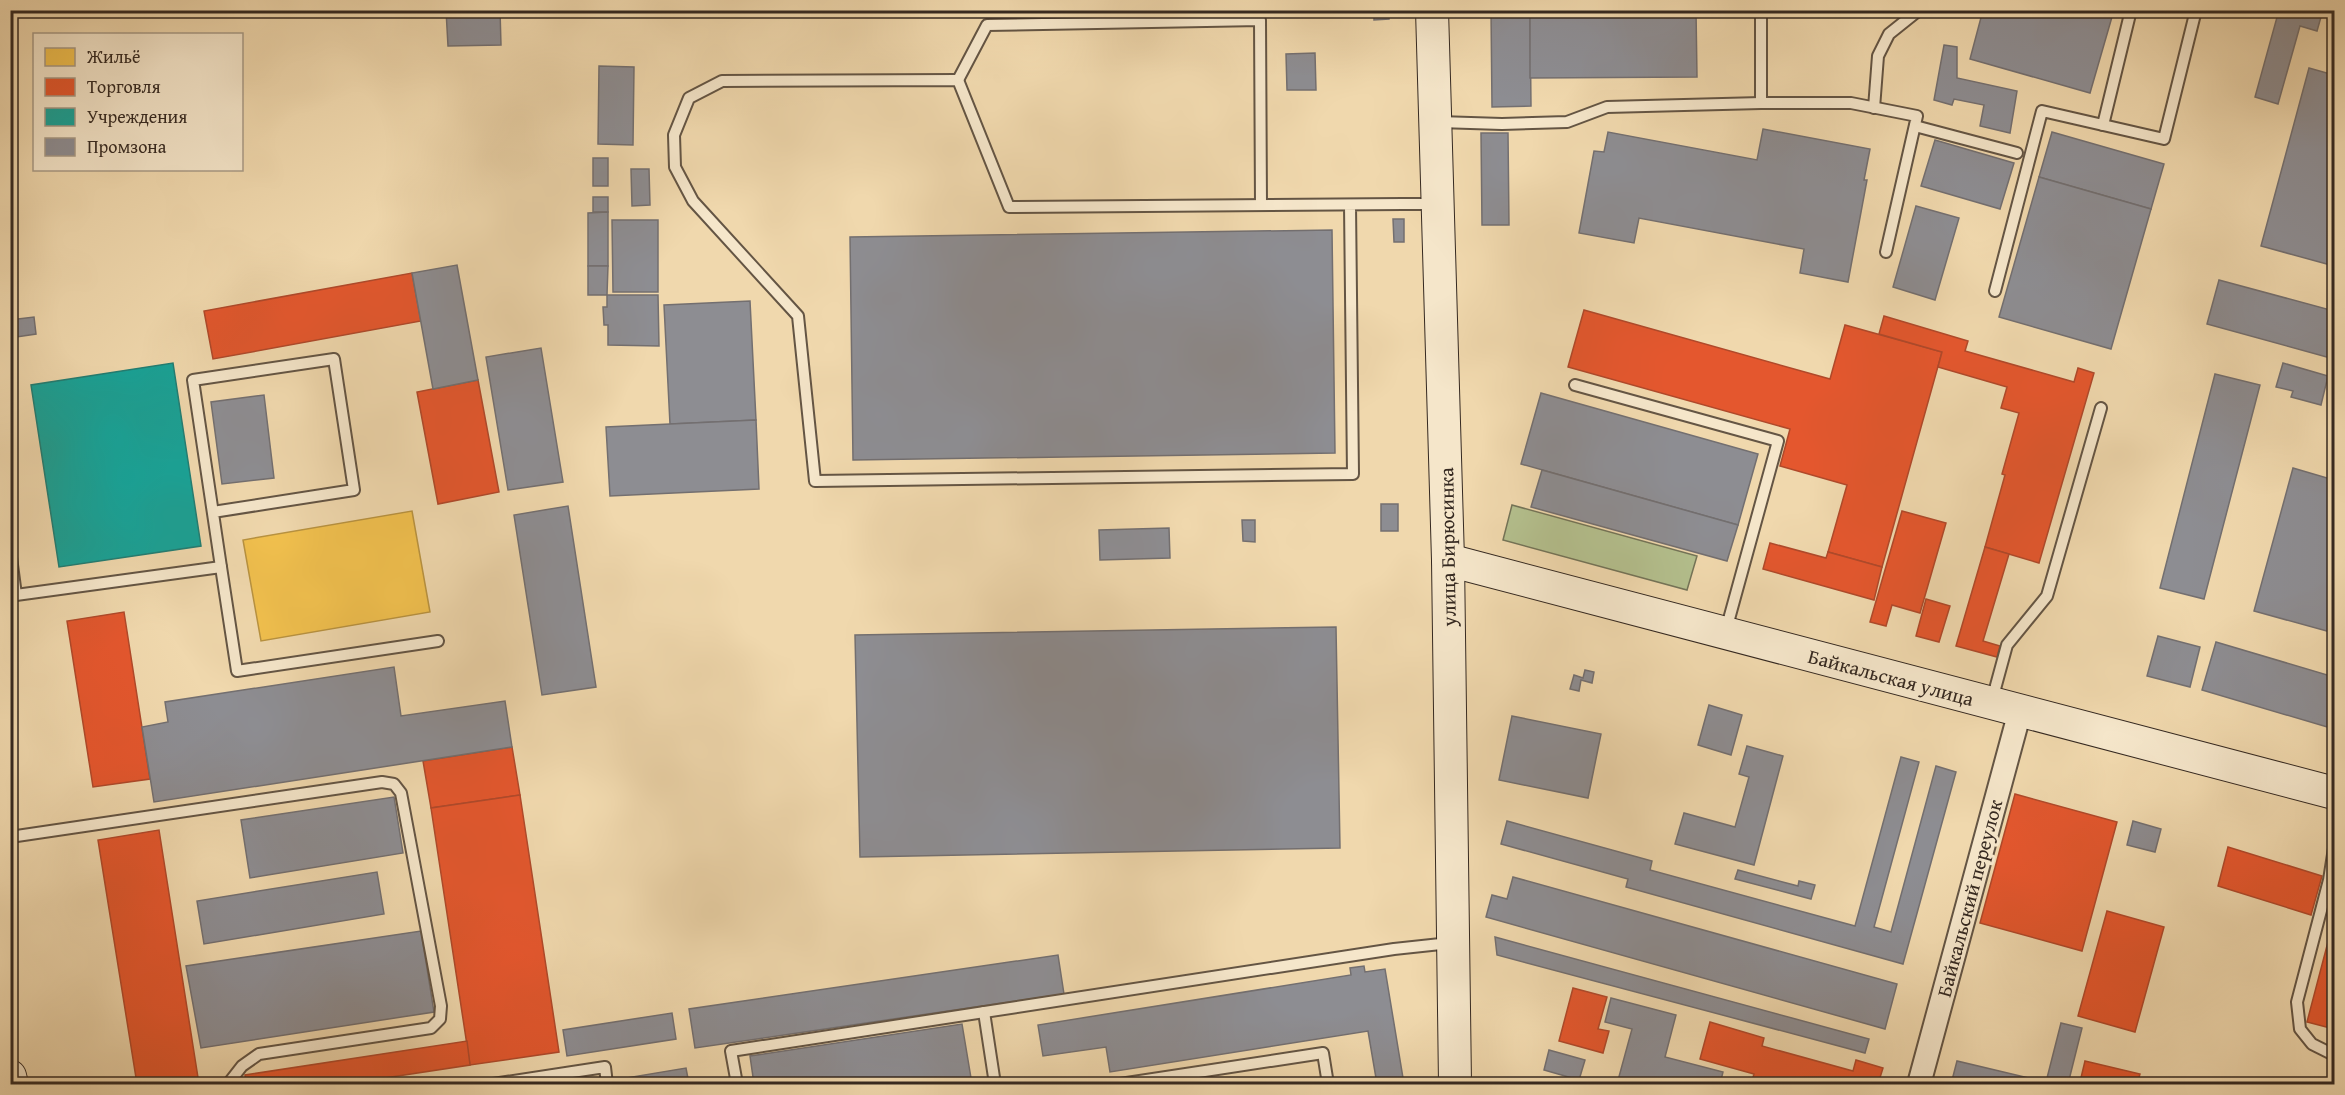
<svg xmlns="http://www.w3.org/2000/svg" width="2345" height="1095" viewBox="0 0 2345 1095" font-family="'Gentium Book Plus',serif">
<rect width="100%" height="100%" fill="#f0d8ad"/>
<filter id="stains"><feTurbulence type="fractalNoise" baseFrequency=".00333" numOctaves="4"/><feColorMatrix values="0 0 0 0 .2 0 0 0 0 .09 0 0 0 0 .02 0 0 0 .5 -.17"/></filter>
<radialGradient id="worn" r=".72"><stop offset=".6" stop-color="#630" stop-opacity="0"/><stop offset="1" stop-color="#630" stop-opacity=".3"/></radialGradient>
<path fill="#b4c08e" stroke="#747458" stroke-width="1.5" d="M1512 505 1697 556 1687 590 1503 540Z"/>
<path fill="#f2c14e" stroke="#b99340" stroke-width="1.5" d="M412 511 430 612 261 641 243 540Z"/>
<g fill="#e4572e" stroke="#b0492a" stroke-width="1.5">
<path d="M412 273 421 321 213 359 204 311Z"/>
<path d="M1584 310 1830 379 1845 325 1942 352 1882 567 1828 552 1847 485 1780 466 1790 429 1568 367Z"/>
<path d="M1884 316 1968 341 1965 351 2074 382 2078 368 2094 373 2039 563 1985 547 2005 475 2002 474 2019 413 2001 408 2007 387 1938 367 1942 352 1879 334Z"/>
<path d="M478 380 499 492 438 504 417 392Z"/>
<path d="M1902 511 1946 523 1920 613 1892 605 1886 626 1870 622Z"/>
<path d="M1770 543 1826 558 1828 552 1882 567 1874 600 1763 569Z"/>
<path d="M1985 547 2009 554 1983 641 2000 646 1997 657 1956 646Z"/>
<path d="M1926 599 1950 606 1939 642 1916 636Z"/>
<path d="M124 612 150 779 93 787 67 621Z"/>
<path d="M512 747 520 795 431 808 423 761Z"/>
<path d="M2015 794 2117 822 2082 951 1980 923Z"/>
<path d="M520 795 559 1052 470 1065 431 808Z"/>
<path d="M159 830 199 1084H137L98 840Z"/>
<path d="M2228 847 2322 876 2311 915 2218 886Z"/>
<path d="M2107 911 2164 927 2135 1032 2078 1016Z"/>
<path d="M2334 919V1029L2307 1022Z"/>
<path d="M1573 988 1607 997 1598 1029 1609 1031 1603 1053 1559 1041Z"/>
<path d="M1710 1022 1764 1038 1762 1046 1853 1071 1856 1060 1883 1068 1878 1084H1858L1848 1082 1847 1084H1751L1754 1074 1700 1059Z"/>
<path d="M467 1041 470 1065 345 1084H246L245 1075Z"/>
<path d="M2085 1061 2140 1074 2137 1084H2089L2080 1082Z"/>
</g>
<path fill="#17a398" stroke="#207e74" stroke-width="1.5" d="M173 363 201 546 59 567 31 385Z"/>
<g fill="#8d8d92" stroke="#736f70" stroke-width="1.5">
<path d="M446 10H500L501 45 448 46Z"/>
<path d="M1374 10H1389V19L1374 20Z"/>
<path d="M1491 10H1530L1531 106 1492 107Z"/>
<path d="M1530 10H1696L1697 77 1530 78Z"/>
<path d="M1983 10H2114L2090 93 1970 59Z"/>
<path d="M2279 10H2323L2317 31 2300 26 2278 104 2255 97Z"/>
<path d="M1944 45 1957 47V78L2017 91 2010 133 1980 126 1984 105 1954 99 1952 105 1934 100Z"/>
<path d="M1315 53 1316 90H1287L1286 54Z"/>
<path d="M599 66 634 67 633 145 598 144Z"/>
<path d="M2309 68 2334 75V266L2261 246Z"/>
<path d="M1763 129 1870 149 1864 180H1867L1848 282 1800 273 1804 249 1639 218 1634 243 1579 233 1594 151 1604 152 1608 132 1757 160Z"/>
<path d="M2052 132 2164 164 2151 209 2039 177Z"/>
<path d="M1481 133H1508L1509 225H1482Z"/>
<path d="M1935 140 2014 163 2000 209 1921 186Z"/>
<rect x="593" y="158" width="15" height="28"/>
<path d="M631 169H649L650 205 632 206Z"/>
<path d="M2039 177 2151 209 2111 349 1999 317Z"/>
<rect x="593" y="197" width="15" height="15"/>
<path d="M1916 206 1959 218 1935 300 1893 287Z"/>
<path d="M608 212V266H588V213Z"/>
<path d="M1393 219H1404V242H1394Z"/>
<path d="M612 220H658V292H613Z"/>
<path d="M1332 230 1335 453 853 460 850 237Z"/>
<path d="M457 265 478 380 433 389 412 273Z"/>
<path d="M588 266H608L607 295H588Z"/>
<path d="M2219 280 2334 311V359L2207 324Z"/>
<path d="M607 295H658L659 346 608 345V325H604L603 307H607Z"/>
<path d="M750 301 756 420 670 424 664 305Z"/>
<path d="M34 317 36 334 10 338V320Z"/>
<path d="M541 348 563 482 508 490 486 357Z"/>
<path d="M2283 363 2328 376 2321 405 2291 397 2293 391 2276 387Z"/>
<path d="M2215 374 2260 385 2204 599 2160 588Z"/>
<path d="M1541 393 1758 454 1738 525 1521 464Z"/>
<path d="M264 395 274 478 222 484 211 402Z"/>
<path d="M756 420 759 489 610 496 606 427Z"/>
<path d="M2293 468 2334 480V633L2254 611Z"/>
<path d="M1542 470 1738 525 1727 561 1531 507Z"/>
<rect x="1381" y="504" width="17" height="27"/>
<path d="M568 506 596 687 542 695 514 515Z"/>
<path d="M1242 520H1255V542L1243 541Z"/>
<path d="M1169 528 1170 558 1100 560 1099 530Z"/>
<path d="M1336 627 1340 848 860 857 855 635Z"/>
<path d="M2158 636 2200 647 2190 687 2147 676Z"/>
<path d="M2216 642 2334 677V729L2202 690Z"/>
<path d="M394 667 401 716 505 701 512 747 154 802 142 727 168 722 165 702Z"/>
<path d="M1585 670 1594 672 1592 683 1581 680 1579 691 1570 689 1574 675 1583 678Z"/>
<path d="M1709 705 1742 715 1731 755 1698 745Z"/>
<path d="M1512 716 1601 734 1588 798 1499 780Z"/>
<path d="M1747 746 1783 756 1754 865 1675 844 1684 813 1735 827 1749 777 1739 774Z"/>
<path d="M1901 757 1919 762 1874 927 1891 932 1936 766 1956 772 1903 964 1626 887 1628 879 1501 844 1507 821 1652 861 1650 870 1855 926Z"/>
<path d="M394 797 403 853 250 878 241 820Z"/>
<path d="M2133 821 2161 829 2155 852 2127 845Z"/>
<path d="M1738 870 1798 886 1799 881 1815 885 1811 899 1735 879Z"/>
<path d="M377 872 384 914 204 944 197 901Z"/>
<path d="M1513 877 1897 984 1885 1029 1486 917 1492 895 1507 899Z"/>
<path d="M421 931 434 1012 201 1048 186 966Z"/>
<path d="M1495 937 1869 1039 1865 1053 1497 955Z"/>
<path d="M1058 955 1064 994 695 1048 689 1009Z"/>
<path d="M1364 966 1365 972 1385 969 1404 1084H1377L1368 1031 1110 1072 1106 1047 1043 1056 1038 1025 1351 975 1350 968Z"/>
<path d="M1611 998 1676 1015 1665 1057 1723 1072 1720 1084H1617L1632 1029 1605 1022Z"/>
<path d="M672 1013 676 1039 567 1056 563 1030Z"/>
<path d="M2061 1023 2082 1028 2068 1084H1951L1957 1061 2046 1082Z"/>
<path d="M962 1024 972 1084H754L750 1056Z"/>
<path d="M1549 1050 1585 1060 1579 1080 1544 1070Z"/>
<path d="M686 1068 689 1084H627L626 1078Z"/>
</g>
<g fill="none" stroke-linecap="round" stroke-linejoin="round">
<defs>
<g id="lane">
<path d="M958 80 987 25 1260 20 1261 205"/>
<path d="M1761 103V10"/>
<path d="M1874 108 1878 56 1889 34 1919 10"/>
<path d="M1439 122 1502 124 1567 122 1607 107 1761 103H1851L1917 116 1886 252"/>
<path d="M2103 125 2164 139 2196 10"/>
<path d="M1915 126 2017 153"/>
<path d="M1350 205 1353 474 815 481 798 316 693 201 675 167 674 135 689 98 722 81 958 80 1009 207 1403 204H1434"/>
<path d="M1995 291 2042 111 2103 125 2131 10"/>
<path d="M1575 385 1778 441 1726 630"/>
<path d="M213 512 354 490 334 359 193 380 221 567"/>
<path d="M10 550 16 595 11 596"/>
<path d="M16 595 221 567 237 671 438 641"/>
<path d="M1992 700 2007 645 2047 596 2101 408"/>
<path d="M10 837 382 782 394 784 401 793 441 1006 440 1019 431 1028 259 1054 242 1066 228 1084"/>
<path d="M2334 848 2329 880 2297 1002 2300 1029 2312 1044 2334 1055"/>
<path d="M984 1012 995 1084"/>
<path d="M493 1084 605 1067 607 1084"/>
<path d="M737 1084 731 1051 1394 949 1450 943"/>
<path d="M1120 1084 1323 1053 1328 1084"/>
</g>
<path id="street" d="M1919 1084 2020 711"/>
<g id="secondary">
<path d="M1432 10 1448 560 1455 1084"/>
<path d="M1448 560 2334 793"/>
<path d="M10 1076 12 1084"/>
</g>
</defs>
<use href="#lane" stroke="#645544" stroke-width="14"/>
<use href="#street" stroke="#645544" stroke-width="26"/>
<use href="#secondary" stroke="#352921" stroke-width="34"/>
<use href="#lane" stroke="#f5e6ca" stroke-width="10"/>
<use href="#street" stroke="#f5e6ca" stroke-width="22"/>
<use href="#secondary" stroke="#f5e6ca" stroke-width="32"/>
</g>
<g text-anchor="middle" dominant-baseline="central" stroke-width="6" stroke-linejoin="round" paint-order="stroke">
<g font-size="20" fill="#352921" stroke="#f5e6ca">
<text transform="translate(1447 547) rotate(-91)">улица Бирюсинка</text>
<text transform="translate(1891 677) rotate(15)">Байкальская улица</text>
<text transform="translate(1969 898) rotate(-75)">Байкальский переулок</text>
</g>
</g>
<rect width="2345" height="1095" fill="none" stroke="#f0d8ad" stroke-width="36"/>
<rect x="12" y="12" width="2321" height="1071" fill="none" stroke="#352921" stroke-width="3"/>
<rect x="18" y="18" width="2309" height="1059" fill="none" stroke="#352921" stroke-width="1.5"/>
<rect x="33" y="33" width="210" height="138" fill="#f5e6ca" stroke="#a89a86" stroke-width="1.5"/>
<rect x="45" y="48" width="30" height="18" fill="#f2c14e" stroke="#a89a86" stroke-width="1.5"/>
<text x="87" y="63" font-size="18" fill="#352921">Жильё</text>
<rect x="45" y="78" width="30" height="18" fill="#e4572e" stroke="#a89a86" stroke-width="1.5"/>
<text x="87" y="93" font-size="18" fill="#352921">Торговля</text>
<rect x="45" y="108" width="30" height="18" fill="#17a398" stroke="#a89a86" stroke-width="1.5"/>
<text x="87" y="123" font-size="18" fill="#352921">Учреждения</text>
<rect x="45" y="138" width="30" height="18" fill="#8d8d92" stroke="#a89a86" stroke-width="1.5"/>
<text x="87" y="153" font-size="18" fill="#352921">Промзона</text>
<rect width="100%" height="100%" filter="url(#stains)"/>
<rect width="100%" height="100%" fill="url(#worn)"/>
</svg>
